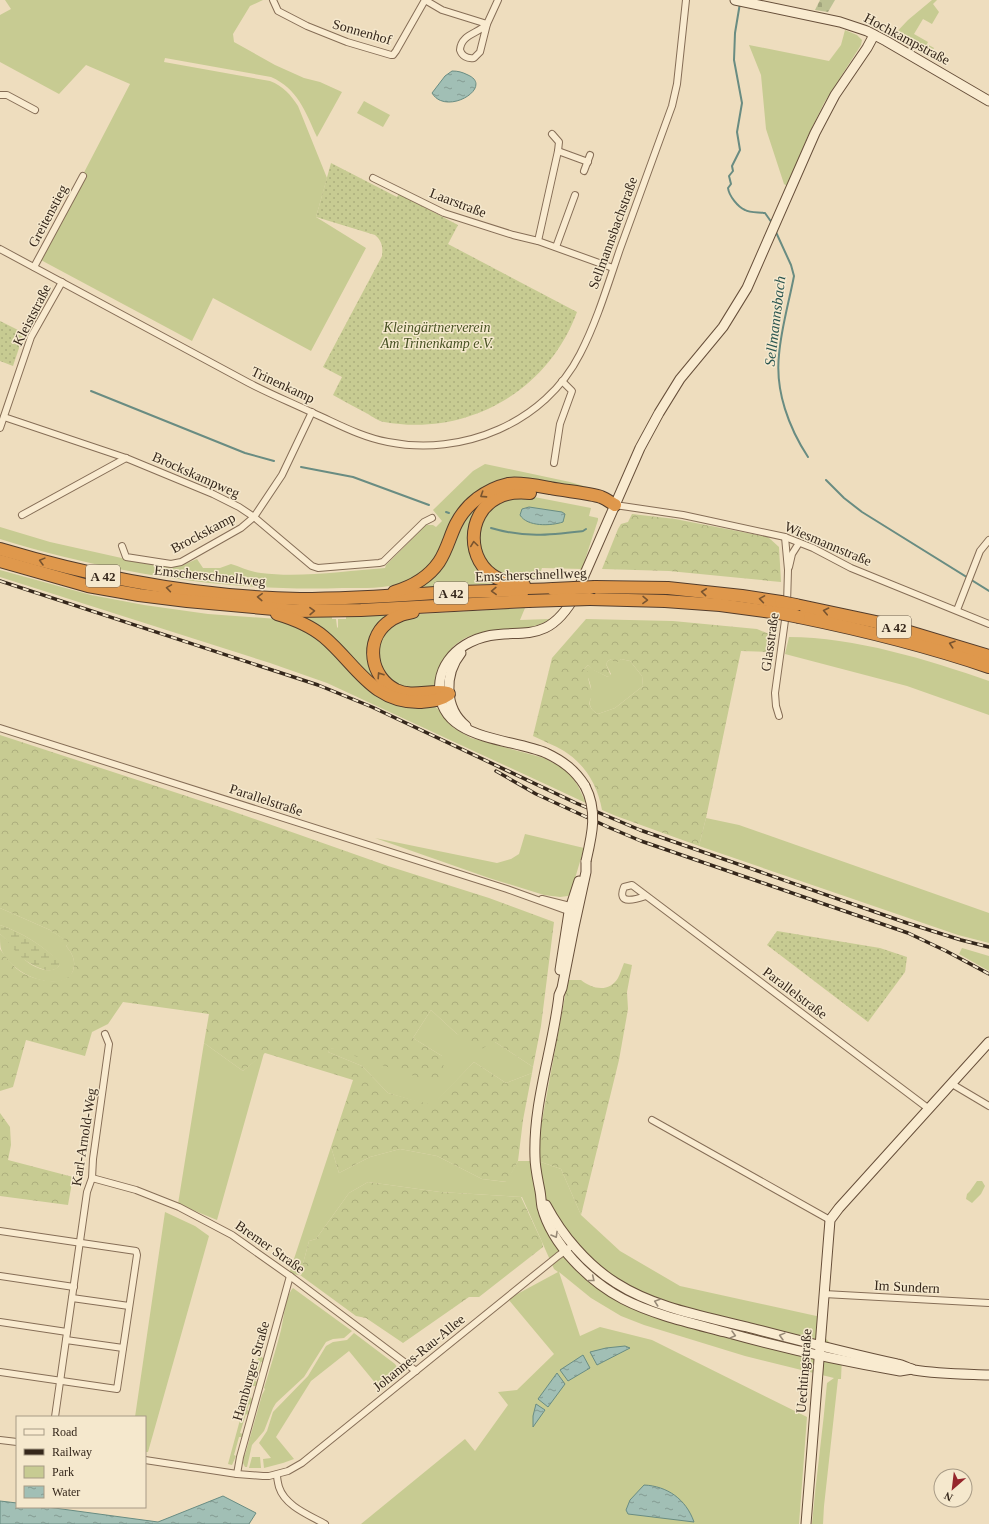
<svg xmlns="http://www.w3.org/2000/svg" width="989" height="1524" viewBox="0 0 989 1524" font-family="'Times New Roman',serif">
<defs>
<pattern id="forest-crowns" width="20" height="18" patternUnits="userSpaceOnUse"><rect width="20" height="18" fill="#c7cb92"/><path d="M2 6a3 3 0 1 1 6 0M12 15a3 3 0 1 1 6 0" fill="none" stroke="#acae7d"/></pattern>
<pattern id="wetland-marsh" width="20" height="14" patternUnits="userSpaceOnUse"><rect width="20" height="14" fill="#c7cb92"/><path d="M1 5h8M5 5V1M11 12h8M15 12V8" fill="none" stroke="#acae7d"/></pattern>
<pattern id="cemetery-stones" width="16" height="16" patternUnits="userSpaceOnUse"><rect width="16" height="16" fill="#bcc092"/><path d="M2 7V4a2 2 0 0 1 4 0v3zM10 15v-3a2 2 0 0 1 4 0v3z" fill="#a2a57d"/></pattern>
<pattern id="garden-dots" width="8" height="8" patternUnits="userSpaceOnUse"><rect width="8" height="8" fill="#c7cb92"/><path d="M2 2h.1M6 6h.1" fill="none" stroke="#acae7d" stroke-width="1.8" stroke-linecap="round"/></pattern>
<pattern id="water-ripples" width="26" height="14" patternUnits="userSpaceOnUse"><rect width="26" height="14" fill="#a1bfb5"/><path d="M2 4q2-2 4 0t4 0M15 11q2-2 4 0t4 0" fill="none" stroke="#849b92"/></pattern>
</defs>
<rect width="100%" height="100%" fill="#eeddbe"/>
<g fill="#c7cb92">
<path d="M5 0H263L250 6 233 34 234 42 275 65 304 78 320 82 342 92 317 137C305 111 298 89 271 77L165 58 164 62 270 81C283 86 291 95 298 106L327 178 316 217 366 248 311 351 213 298 192 341 39 259 130 84 86 65 59 94 0 62V15L11 9Z"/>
<path d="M932 0H937L933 4 939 12 932 24 923 19 914 34 928 42 927 44 934 48 929 57 893 36 908 20Z"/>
<path d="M845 30 857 35 862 40 861 45 824 103 807 138 787 186 784 184 766 129 761 75 749 45 829 61 841 45Z"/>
<path d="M364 101 390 115 383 127 357 113Z"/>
<path d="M485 464 570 482 604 492 492 484C476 504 459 525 443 546 435 556 430 568 418 575 396 590 368 588 342 588 227 592 110 573 0 539V527L50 542 126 559 168 567 183 565 197 559 203 568H220L231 564C241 567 250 572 261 573 299 578 346 571 385 568L386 565 426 525H433L436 527 442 521 433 510 473 471Z"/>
<path d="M501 492 470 535 500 583 416 588 475 505Z"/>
<path d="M529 496 591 508 589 516 598 518V520L582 569 542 568 537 581H518L492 570 478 548 481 520 500 500Z"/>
<path d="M0 570 91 595 144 605 208 614 278 619 293 625 315 636 330 648 366 687 435 707 440 710 454 728 471 738 544 758 561 767 570 774 578 786 586 803 327 683 270 663 0 577Z"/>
<path d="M525 608 520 620 550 619C518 640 479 619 451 649 440 661 441 676 432 688L412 690 387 680 376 653 386 629 410 616 421 614Z"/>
<path d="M393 615 376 630 381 687 301 617H332V619H336L337 627 338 628V619H346V616Z"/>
<path d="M789 637C854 637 929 660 989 681V715L907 686 785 654Z"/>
<path d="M611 659 618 661 621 659 630 661 642 676 643 686 615 708 598 714C584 706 593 700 591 688 590 681 587 675 584 669L588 665 594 670 608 677 611 674 606 664 608 661Z"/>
<path d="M706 818 739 825 989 913V943L958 935 699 846Z"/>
<path d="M525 834 584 848 571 892 568 896 560 897 544 895 489 878 375 838 497 863 511 859 519 854Z"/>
<path d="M0 908 50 930 70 943 66 946C71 952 75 958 74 966 72 991 35 981 22 972 14 967 4 958 1 949 0 946 0 939 0 934 16 946 20 962 41 969 48 971 54 971 59 966L60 962C44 947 22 932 0 925Z"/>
<path d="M962 948 989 956V971L959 954Z"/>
<path d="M431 1010 457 1034 495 1042 533 1067 532 1073 506 1083 474 1062 432 1106 388 1093 362 1066 328 1052 330 1048 442 1056 413 1038Z"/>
<path d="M204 1043 243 1071 264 1053 217 1220 178 1204Z"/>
<path d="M331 1147 339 1173 370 1157 400 1149 437 1156 482 1179 506 1182 518 1161H538L561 1169 581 1215 620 1251 680 1286 821 1317 822 1334 842 1357 841 1379H838L824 1506 823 1524H812C816 1477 823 1430 827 1383L834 1378 745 1356 644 1325 621 1316 591 1298 559 1272 580 1336 600 1327 652 1340 807 1417 799 1524H361L465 1439 475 1451 508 1405 498 1392 517 1390 554 1354 508 1299 558 1272 554 1269 522 1197 440 1192 368 1182 349 1193 316 1239 309 1241 300 1275 289 1274Z"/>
<path d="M977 1181H982L985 1186 981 1194 972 1203 966 1199 967 1194 970 1191Z"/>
<path d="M165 1212 195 1226 209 1236 148 1452H145V1417H135Z"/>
<path d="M293 1288 352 1331 344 1338 333 1339 326 1342 304 1377 276 1403 273 1408 264 1431 252 1445 247 1467H245L243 1463 244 1455H245L262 1395 265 1389 264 1388C270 1369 276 1349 281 1330 284 1319 285 1296 293 1288Z"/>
<path d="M354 1333 395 1364C403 1375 388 1384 381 1390L349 1351 311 1381 276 1437 294 1459 283 1463 264 1468 263 1459 271 1458 259 1443 267 1431 273 1412 308 1376 326 1346 333 1342 347 1340Z"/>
<path d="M259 1355 264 1359 263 1362H261L255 1381 258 1382 257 1386H250Z"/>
<path d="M247 1394 252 1399 251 1405 249 1404 247 1410 249 1411 248 1415 246 1414 240 1433 243 1434 242 1437H239L234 1455 236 1456 232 1465 228 1464Z"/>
<path d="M252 1457H260L261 1468H249Z"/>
</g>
<g fill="url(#forest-crowns)" fill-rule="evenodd">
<path d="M632 514 675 519 768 537 779 547 781 582 669 571 602 569 618 529 621 524 628 522Z"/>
<path d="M586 619 673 621 757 629 774 636 773 652 741 651 706 818 699 846 616 816 602 810C598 786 585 764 564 751 554 745 543 741 533 736L552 658ZM611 659 616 663 621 659 630 661 642 676 643 686 615 708 598 714C587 707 588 702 594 692L591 689 588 678 591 674 584 669 588 665 593 670 608 677 611 676 606 664 608 661Z"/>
<path d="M0 735 226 809 388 866 489 898 554 922 541 1026 533 1067 495 1042 481 1049 457 1034 431 1010 413 1038 442 1056 445 1075 438 1084 331 1048 328 1052 362 1066 388 1093 432 1105 474 1062 506 1083 532 1073 523 1120 518 1161 507 1182 482 1179 437 1156 400 1149 370 1157 339 1173 331 1147 353 1080 265 1053 243 1071 204 1043 209 1014 123 1002 108 1024 92 1032 85 1056 26 1040 13 1087 0 1091V949C8 960 16 971 29 976 43 982 72 987 74 966 75 958 71 952 66 946L69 943 50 930 0 908Z"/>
<path d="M624 963 632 965 627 992 628 1009 619 1060 581 1215 561 1169 538 1161V1142L568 980H581C592 989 609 993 618 978 620 974 622 968 624 963Z"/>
<path d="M0 1113 10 1127 11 1145 8 1160 73 1177 68 1205 0 1196Z"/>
<path d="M368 1182 440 1192 521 1197 542 1242 543 1247 479 1297H469L403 1343 366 1318 356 1316 300 1275 309 1241 316 1239 349 1193Z"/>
</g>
<path fill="url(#wetland-marsh)" d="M0 925C22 932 44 947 61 962 55 980 29 964 21 957 13 950 9 941 0 934Z"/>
<path fill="url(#cemetery-stones)" d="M820 0H835L828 12 815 10Z"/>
<g fill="url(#garden-dots)">
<path d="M331 163 397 197 399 194 458 225 448 244 577 312C548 391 468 437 384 422 378 421 373 417 368 414 356 408 344 401 333 395L342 377 323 367 382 256C383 247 382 241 375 235L316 217Z"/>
<path d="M0 321 24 333 13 366 0 361Z"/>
<path d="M777 931 880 948 907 957 905 972 868 1022 767 945Z"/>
</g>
<g fill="url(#water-ripples)" stroke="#698c82">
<path d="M452 71C458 71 462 72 468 75 495 87 446 117 432 93L445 76Z"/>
<path d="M529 507 562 512 565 514 563 522C551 526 527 527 520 515L522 509Z"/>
<path d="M625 1346 630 1348 597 1365 590 1352 606 1348Z"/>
<path d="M583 1355 590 1368 568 1381 560 1370Z"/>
<path d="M557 1373 565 1384 548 1407 538 1399Z"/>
<path d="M536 1404 545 1410 533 1427V1416Z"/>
<path d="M644 1485C667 1486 686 1499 694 1522L628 1514 626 1510 630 1500Z"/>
<path d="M223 1496 256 1513 249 1524H0V1501L17 1503V1507H47L158 1522Z"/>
</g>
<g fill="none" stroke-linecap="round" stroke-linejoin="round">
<g stroke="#698c82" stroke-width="2">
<path d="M740 3 735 33 734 60 742 103 737 132 740 150 732 166 733 171 729 176 731 184 728 188C729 196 738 207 745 210 750 213 759 212 765 213L772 223"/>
<path d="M775 230 791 265 794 276C789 302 781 329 779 355 775 391 789 428 808 457"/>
<path d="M91 391 245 453 274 461"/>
<path d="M301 467 353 477 429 505"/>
<path d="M826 480 844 498 862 512 989 591"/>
<path d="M446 512 449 513"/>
<path d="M491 528C525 538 549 535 583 531L586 529"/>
</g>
<defs>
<g id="street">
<path d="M273 0 278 11 307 26 347 42 391 55H393L396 51 425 0"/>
<path d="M425 0 442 10 487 24"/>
<path d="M487 24C478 34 461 34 460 50 462 56 467 59 474 58L480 52 487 24 498 0"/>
<path d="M0 95H7L35 110"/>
<path d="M552 134 559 142 558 151 538 241 613 268"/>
<path d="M558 151 588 162"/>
<path d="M584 171 590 155"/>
<path d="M373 178 444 213 513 235 538 241"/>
<path d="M556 247 575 195"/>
<path d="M0 249 249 383C270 394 292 403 313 413 338 424 361 437 388 442 462 457 545 423 580 354 597 321 608 284 620 249 637 201 655 154 672 106L677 84 686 0"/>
<path d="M34 267 83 176"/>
<path d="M4 417 126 458 213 494 239 507 254 517 312 566 318 568 379 563 383 562 424 522 432 518"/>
<path d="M0 428 31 337 62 282"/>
<path d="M554 463 560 424 572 391 562 381"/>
<path d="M615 505 683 515 785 537 813 548 851 568 989 624"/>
<path d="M22 515 126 458"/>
<path d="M785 537 788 570 787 604"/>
<path d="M122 546 126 557 171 564 181 562 241 528 254 517 282 475 312 412"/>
<path d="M789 567 792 554 799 543"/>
<path d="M957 610 980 551 989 540"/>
<path d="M779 716 776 706 775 693 786 613"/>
<path d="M0 728 507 889 571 912"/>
<path d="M646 896C637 899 616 906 624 887L632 885 929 1109"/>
<path d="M542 899 574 907"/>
<path d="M952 1084 989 1106"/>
<path d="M652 1120 830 1220"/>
<path d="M92 1178 136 1190 179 1207 232 1235 290 1276 416 1371"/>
<path d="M0 1231 136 1251 137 1255 117 1389 0 1372"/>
<path d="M0 1276 74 1287"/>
<path d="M824 1294 989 1303"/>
<path d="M72 1298 129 1306"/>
<path d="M0 1322 67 1332"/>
<path d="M66 1340 123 1348"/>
<path d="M55 1417 87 1192 92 1178 93 1159 109 1044 105 1034"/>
<path d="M0 1440 17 1442"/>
<path d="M145 1460 237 1474 263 1476H269L288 1471 302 1463 558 1256 573 1245"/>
<path d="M237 1474 240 1457 290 1276"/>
<path d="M277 1475C277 1479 278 1483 279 1487 285 1506 309 1515 325 1524"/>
</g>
<g id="secondary">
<path d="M735 0 840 22 867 31 886 41 989 101"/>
<path d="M461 653C444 674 444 708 466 726"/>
<path d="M585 786C575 770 563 761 546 753 509 737 433 741 440 681 442 666 452 653 465 645 510 618 542 657 576 594L640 448 659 413 680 379 723 327 747 288 815 133 835 95 867 48 874 35"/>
<path d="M586 861V872L574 927 562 988 559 995C553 1049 533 1102 535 1157 535 1168 538 1180 540 1191 541 1196 541 1202 542 1207 552 1245 589 1281 623 1299 654 1315 691 1323 725 1332 782 1348 841 1361 900 1371L912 1369"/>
<path d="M560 970 569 912 579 881"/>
<path d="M546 1205C562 1235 587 1265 616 1283 655 1308 703 1316 747 1327 797 1340 846 1353 897 1364 903 1365 908 1368 914 1370 938 1374 964 1374 989 1375"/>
<path d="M806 1524 830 1220 839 1208 989 1042"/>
</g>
<g id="highway">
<path d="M0 549C97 578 198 597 300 599 345 599 390 596 435 593 474 591 514 591 553 589"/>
<path d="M0 561 88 586 139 595 187 601 296 611 361 610 528 601"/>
<path d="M524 585C515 583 506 582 497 578 466 562 466 514 497 498 507 492 519 492 530 493"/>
<path d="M595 587 668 588 742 596 781 602"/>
<path d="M394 592C411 587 428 578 439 562 447 550 450 536 456 524 466 504 486 489 508 484 519 482 539 486 550 488 564 491 590 493 601 497 606 499 610 502 615 505"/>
<path d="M590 599 665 601 720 605 779 613"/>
<path d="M796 605 876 622 989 656"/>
<path d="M413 612C404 614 395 616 387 623 365 641 370 677 396 690 413 698 431 689 448 693"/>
<path d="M277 614C294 619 311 626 324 637 356 664 372 703 420 702 432 701 439 701 449 694"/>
<path d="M799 617C863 630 927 646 989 667"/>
</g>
</defs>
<use href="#street" stroke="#866e57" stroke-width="8"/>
<use href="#secondary" stroke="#674f3a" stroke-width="11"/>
<use href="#highway" stroke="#533c2b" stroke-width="14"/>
<use href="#street" stroke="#f9ebd0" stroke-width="6"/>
<use href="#secondary" stroke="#f9ebd0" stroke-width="9"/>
<use href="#highway" stroke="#df984c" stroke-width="12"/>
<defs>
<g id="rail">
<path d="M0 581 318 685 372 707 576 803 640 830 907 923 961 940 989 947"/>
<path d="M496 771 536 794 608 827 641 841 908 933 946 951 989 974"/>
</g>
</defs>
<use href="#rail" stroke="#35271b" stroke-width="3.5"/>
<use href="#rail" stroke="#f5e8cd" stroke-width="2" stroke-dasharray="6" stroke-linecap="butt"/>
<defs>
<path id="secondary-bridge" d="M585 786C598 811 592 835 586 861"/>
<g id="highway-bridge">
<path d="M553 589 595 587"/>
<path d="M528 601 590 599"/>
<path d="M781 602 796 605"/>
<path d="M779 613 799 617"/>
</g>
</defs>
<use href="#secondary-bridge" stroke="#674f3a" stroke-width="11" stroke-linecap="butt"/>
<use href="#highway-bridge" stroke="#533c2b" stroke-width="14" stroke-linecap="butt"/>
<use href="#secondary-bridge" stroke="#f9ebd0" stroke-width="9"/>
<use href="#highway-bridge" stroke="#df984c" stroke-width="12"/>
</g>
<defs><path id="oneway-chevron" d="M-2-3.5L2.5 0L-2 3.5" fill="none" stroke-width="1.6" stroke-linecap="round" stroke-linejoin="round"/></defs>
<g stroke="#79542f">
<use href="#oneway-chevron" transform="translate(483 495) rotate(147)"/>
<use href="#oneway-chevron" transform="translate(474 544) rotate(-98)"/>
<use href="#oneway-chevron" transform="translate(42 561) rotate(-165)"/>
<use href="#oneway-chevron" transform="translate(169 588) rotate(-171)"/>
<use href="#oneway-chevron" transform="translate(494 591) rotate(178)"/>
<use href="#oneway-chevron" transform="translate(704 592) rotate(-174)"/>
<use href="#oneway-chevron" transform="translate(260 597) rotate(-177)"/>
<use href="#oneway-chevron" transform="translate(762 599) rotate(-171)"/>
<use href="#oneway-chevron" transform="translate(645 600) rotate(1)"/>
<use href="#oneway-chevron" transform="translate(312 611) rotate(-1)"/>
<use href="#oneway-chevron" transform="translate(826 611) rotate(-168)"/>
<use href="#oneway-chevron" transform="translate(952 644) rotate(-162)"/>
<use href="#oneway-chevron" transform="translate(380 675) rotate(-123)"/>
</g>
<g stroke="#978976">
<use href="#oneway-chevron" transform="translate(555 1235) rotate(60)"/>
<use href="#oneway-chevron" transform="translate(592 1279) rotate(39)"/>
<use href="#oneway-chevron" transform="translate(657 1302) rotate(-161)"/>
<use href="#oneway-chevron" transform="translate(733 1335) rotate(15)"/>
<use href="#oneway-chevron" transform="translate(782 1336) rotate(-165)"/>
</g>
<g text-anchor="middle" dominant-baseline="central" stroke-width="3" stroke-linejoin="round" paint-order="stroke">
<g fill="#f5e8cd" stroke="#6f6150" stroke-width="1">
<rect x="86" y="565" width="34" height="22" rx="3"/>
<rect x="434" y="582" width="34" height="22" rx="3"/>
<rect x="877" y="616" width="34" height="22" rx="3"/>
</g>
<g font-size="13" font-weight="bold" fill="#35271b">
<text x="103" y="576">A 42</text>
<text x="451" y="593">A 42</text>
<text x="894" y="627">A 42</text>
</g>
<g font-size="14" fill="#35271b" stroke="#f5e8cd">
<text transform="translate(362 32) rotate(16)">Sonnenhof</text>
<text transform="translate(907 39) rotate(28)">Hochkampstraße</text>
<text transform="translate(458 203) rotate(21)">Laarstraße</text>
<text transform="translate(48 216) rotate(-62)">Greitenstieg</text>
<text transform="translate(613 233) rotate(-70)">Sellmannsbachstraße</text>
<text transform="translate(32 315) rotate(-63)">Kleiststraße</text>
<text transform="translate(283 385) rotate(25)">Trinenkamp</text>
<text transform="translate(196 475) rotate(24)">Brockskampweg</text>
<text transform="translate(203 533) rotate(-28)">Brockskamp</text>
<text transform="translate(828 544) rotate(23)">Wiesmannstraße</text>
<text transform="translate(531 575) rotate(-2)">Emscherschnellweg</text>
<text transform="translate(210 576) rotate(6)">Emscherschnellweg</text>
<text transform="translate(770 642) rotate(-82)">Glasstraße</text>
<text transform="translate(266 800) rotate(18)">Parallelstraße</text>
<text transform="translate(795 993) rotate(37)">Parallelstraße</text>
<text transform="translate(84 1137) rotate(-81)">Karl-Arnold-Weg</text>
<text transform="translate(270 1247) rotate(35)">Bremer Straße</text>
<text transform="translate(907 1287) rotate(3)">Im Sundern</text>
<text transform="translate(419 1353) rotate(-39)">Johannes-Rau-Allee</text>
<text transform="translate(251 1371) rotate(-74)">Hamburger Straße</text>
<text transform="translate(804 1371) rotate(-86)">Uechtingstraße</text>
</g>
<g font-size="14" font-style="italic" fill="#475122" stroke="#f5e8cd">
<text x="437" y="327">Kleingärtnerverein<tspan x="437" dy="16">Am Trinenkamp e.V.</tspan></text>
</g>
<g font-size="15" font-style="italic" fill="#2a5550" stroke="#f5e8cd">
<text transform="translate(775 321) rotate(-83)">Sellmannsbach</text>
</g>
</g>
<rect x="16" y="1416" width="130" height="92" fill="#f5e8cd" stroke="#a89b86"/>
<rect x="24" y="1429" width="20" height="6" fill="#f9ebd0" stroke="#a89b86"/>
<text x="52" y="1436" font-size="12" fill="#35271b">Road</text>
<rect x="24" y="1449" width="20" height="6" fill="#35271b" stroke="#a89b86"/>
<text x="52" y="1456" font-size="12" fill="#35271b">Railway</text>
<rect x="24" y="1466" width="20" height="12" fill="#c7cb92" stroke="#a89b86"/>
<text x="52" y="1476" font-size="12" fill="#35271b">Park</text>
<rect x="24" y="1486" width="20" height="12" fill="url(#water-ripples)" stroke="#a89b86"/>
<text x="52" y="1496" font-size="12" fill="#35271b">Water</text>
<g transform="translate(953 1488) rotate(208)"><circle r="19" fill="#f5e8cd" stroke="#a89b86"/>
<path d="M0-3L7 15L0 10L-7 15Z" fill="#95262c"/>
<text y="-6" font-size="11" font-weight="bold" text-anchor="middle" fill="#35271b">N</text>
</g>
</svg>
